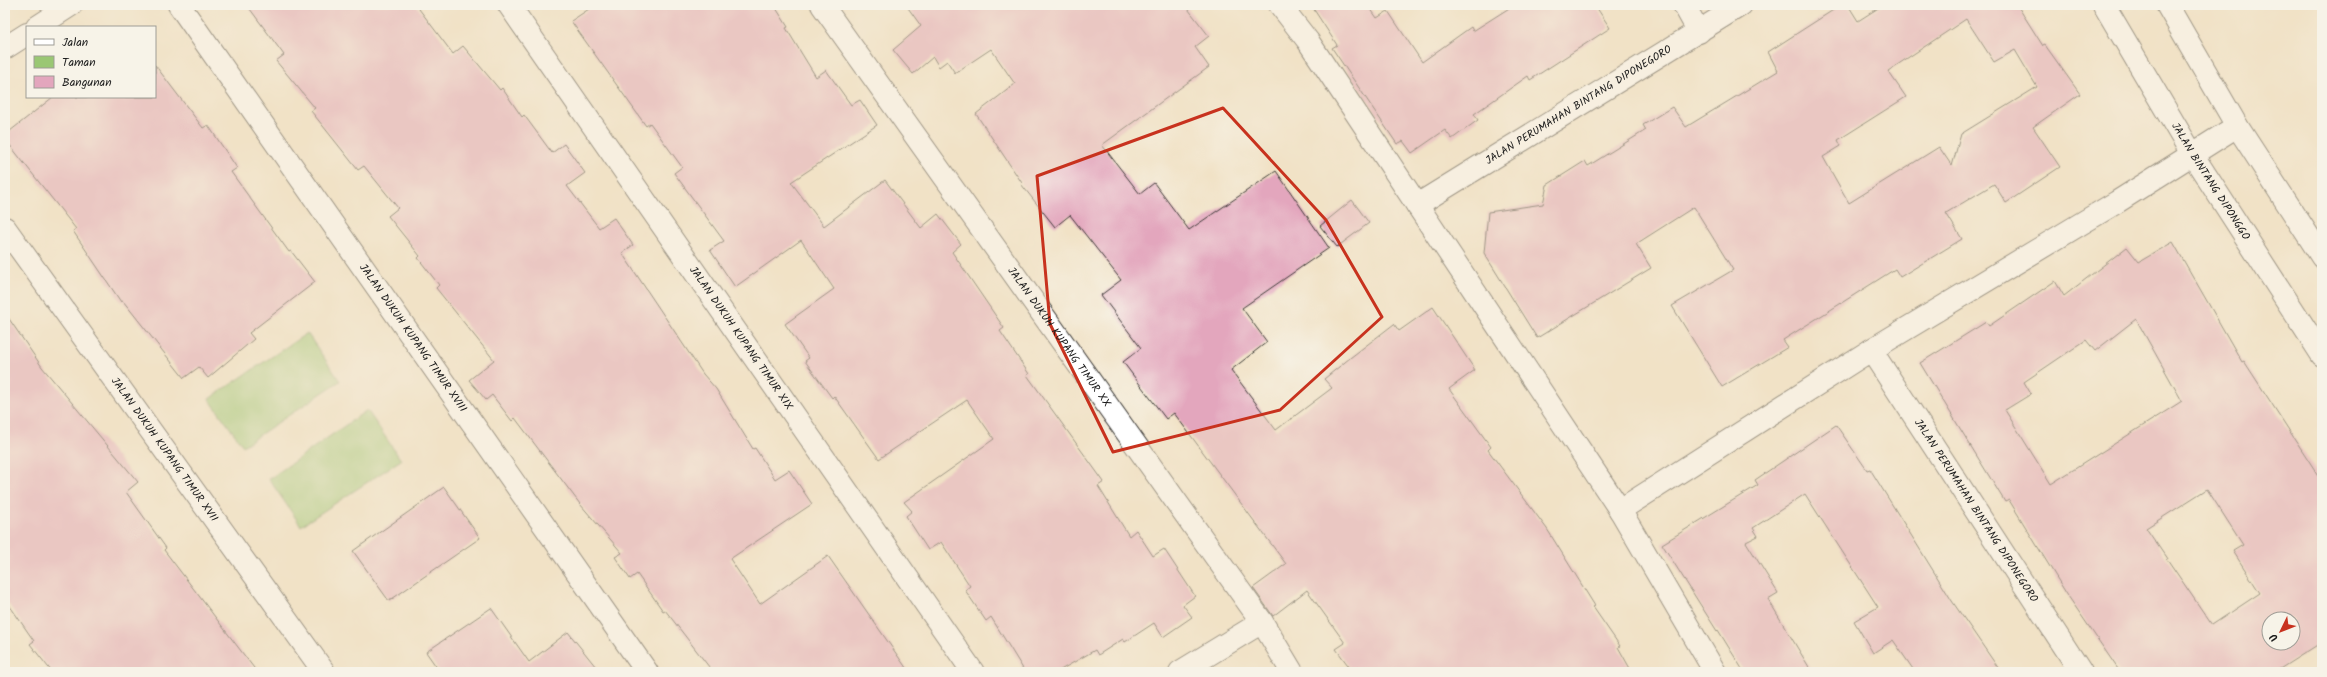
<svg xmlns="http://www.w3.org/2000/svg" width="2327" height="677" viewBox="0 0 2327 677" font-family="Kalam,sans-serif">
<rect width="100%" height="100%" fill="#f7f3e8"/>
<filter id="ink" filterUnits="userSpaceOnUse"><feTurbulence type="fractalNoise" baseFrequency=".025" numOctaves="2"/><feDisplacementMap in="SourceGraphic" scale="8" xChannelSelector="R" yChannelSelector="G"/><feConvolveMatrix kernelMatrix="1 2 1 2 8 2 1 2 1" color-interpolation-filters="sRGB"/></filter>
<filter id="wash" filterUnits="userSpaceOnUse"><feTurbulence type="fractalNoise" baseFrequency=".012" numOctaves="4" result="noise"/><feDisplacementMap in="SourceGraphic" scale="16" xChannelSelector="R" yChannelSelector="G"/><feGaussianBlur stdDeviation="0.9" result="paint"/><feColorMatrix in="noise" values="0 0 0 0 0 0 0 0 0 0 0 0 0 0 0 0 0 1.4 0 .05"/><feComposite in="paint" operator="in"/></filter>
<g filter="url(#wash)">
<rect width="100%" height="100%" fill="#f1e2c6"/>
<g fill="#9ac774" stroke="#5b7248">
<path d="M307 333 340 381 243 446 209 399Z"/>
<path d="M367 410 401 460 301 526 269 479Z"/>
</g>
<g id="blocks">
<g fill="#e3a6bd" fill-rule="evenodd">
<path d="M247 5H416L453 54 463 46 500 90 502 88 522 117 524 115 552 153 564 144 585 173 567 186 599 228 614 218 633 245 622 253 703 374 716 389 753 449 755 448 775 479 789 470 812 504 730 559 760 604 828 556 909 672H713L665 610 663 611 637 574 630 579 615 557 622 553 580 504 515 418 512 421 492 395 486 400 469 380 494 360 436 288 439 285 418 258 420 256 388 216 398 208 364 166 358 170 311 111 315 108 276 61 284 55Z"/>
<path d="M595 5H774L788 27 786 28 816 77 826 70 851 105 860 100 877 125 791 182 824 226 885 180 921 228 938 214 961 244 952 252 1004 328 1000 331 1029 374 1027 375 1104 482 1098 486 1129 536 1136 530 1153 556 1164 549 1195 596 1183 605 1192 617 1163 637 1154 623 1125 642 1123 639 1098 655 1095 650 1057 672H1025L991 617 986 621 965 590 970 586 941 542 928 550 906 516 912 511 904 502 994 439 967 400 879 459 834 396 832 398 805 361 809 358 785 324 834 289 801 240 735 287 710 250 724 241 674 173 682 167 650 123 646 126 571 21Z"/>
<path d="M906 5H1185L1209 36 1195 47 1209 67 1102 145 1140 194 1154 183 1189 230 1276 171 1329 248 1242 308 1267 342 1231 370 1276 430 1332 388 1324 379 1350 358 1394 324 1399 331 1433 307 1475 370 1449 389 1491 447 1488 450 1547 529 1595 606 1593 607 1620 646 1618 647 1632 672H1353L1336 649 1345 643 1307 590 1273 616 1253 588 1286 564 1174 413 1166 419 1123 362 1141 348 1101 295 1121 280 1070 215 1055 227 1021 184 1022 183 976 114 1015 84 991 49 955 73 947 61 939 67 933 57 913 74 893 50 921 26Z"/>
<path d="M1311 5H1368L1377 18 1388 11 1422 62 1471 27 1473 31 1514 5H1595L1610 28 1530 80 1528 76 1474 114 1478 120 1452 139 1445 130 1412 153 1403 141 1397 144 1332 48 1337 45Z"/>
<path d="M1841 5H1848L1858 21 1883 5H2017L2043 46 2045 45 2080 94 2033 127 2060 167 2006 203 1994 184 1946 213 1962 239 1900 277 1895 269 1783 340 1788 347 1722 387 1672 306 1733 270 1694 207 1636 244 1651 268 1537 338 1484 253 1488 212 1543 204 1547 185 1585 161 1588 166 1646 130 1643 125 1672 107 1686 127 1778 71 1768 52ZM1966 19 1994 62 2015 50 2037 87 1961 134 1952 166 1939 147 1849 203 1823 157 1841 146 1838 140 1906 97 1888 71Z"/>
<path d="M155 65 203 128 208 125 237 168 231 172 289 252 291 251 315 282 249 333 254 339 208 378 199 367 184 378 123 301 121 302 73 231 76 229 5 139V135L53 97H155Z"/>
<path d="M1352 200 1369 223 1337 247 1320 226Z"/>
<path d="M2173 242 2242 362 2244 361 2322 481V642L2275 672H2120L2066 593 2009 500 2005 502 1920 363 1986 322 1989 326 2055 281 2064 296 2127 247 2139 262ZM2136 319 2182 401 2051 484 2005 410 2031 394 2024 382 2086 340 2095 351ZM2207 489 2243 545 2233 551 2260 593 2212 625 2146 528ZM2269 619H2293V643H2269Z"/>
<path d="M5 313 42 367 138 482 126 492 166 548 164 550 257 672H52L30 644 34 641 5 599Z"/>
<path d="M1836 425 1867 470 1870 469 1952 601 2001 672H1915L1893 640 1873 653 1854 621 1878 607 1805 494 1753 528 1758 536 1746 542 1778 593 1768 599 1812 672H1744L1718 630 1717 631 1662 544 1758 485 1755 480Z"/>
<path d="M444 487 480 538 389 601 353 551Z"/>
<path d="M491 608 529 662 568 632 600 672H440L426 652Z"/>
</g>
</g>
</g>
<g filter="url(#ink)">
<use href="#blocks" fill-opacity="0" stroke="#3c3a36" stroke-width="1"/>
<g fill="none" stroke-linecap="round" stroke-linejoin="round">
<defs>
<g id="minor">
<path id="s1" d="M179 5 647 672"/>
<path id="s2" d="M509 5 973 672"/>
<path id="s3" d="M822 5 1262 622 1292 672"/>
<path d="M1280 5 1308 41 1620 510 1715 672"/>
<path d="M1684 5 1699 32"/>
<path id="s4" d="M2104 5 2192 154 2322 355"/>
<path d="M2167 5 2237 126 2322 257"/>
<path d="M37 27 71 5"/>
<path d="M5 48 27 34"/>
<path id="s5" d="M1417 205 1741 5"/>
<path id="s6" d="M5 228 324 672"/>
<path id="s7" d="M1871 350 2081 672"/>
<path d="M1620 510 1871 350 2117 202 2237 126"/>
<path d="M1180 672 1262 622"/>
</g>
</defs>
<use href="#minor" stroke="#3c3a36" stroke-width="24"/>
<use href="#minor" stroke="#fff" stroke-width="22"/>
</g>
</g>
<path d="M0 0H2327V677H0ZM1223 108 1326 220 1382 317 1280 410 1113 452 1050 324 1037 176Z" fill="#f1e2c6" fill-opacity=".55" fill-rule="evenodd"/>
<path fill="none" stroke="#c8321e" stroke-width="3" stroke-linejoin="round" d="M1223 108 1326 220 1382 317 1280 410 1113 452 1050 324 1037 176Z"/>
<g text-anchor="middle" dominant-baseline="central" stroke-width="3.5" stroke-linejoin="round" paint-order="stroke">
<g font-size="11" fill="#1c1c1c" stroke="#f7f3e8">
<text stroke="none"><textPath href="#s5" startOffset="190">JALAN PERUMAHAN BINTANG DIPONEGORO</textPath></text>
<text stroke="none"><textPath href="#s4" startOffset="206">JALAN BINTANG DIPONGGO</textPath></text>
<text stroke="none"><textPath href="#s1" startOffset="407">JALAN DUKUH KUPANG TIMUR XVIII</textPath></text>
<text stroke="none"><textPath href="#s2" startOffset="406">JALAN DUKUH KUPANG TIMUR XIX</textPath></text>
<text stroke="none"><textPath href="#s3" startOffset="408">JALAN DUKUH KUPANG TIMUR XX</textPath></text>
<text stroke="none"><textPath href="#s6" startOffset="273">JALAN DUKUH KUPANG TIMUR XVII</textPath></text>
<text stroke="none"><textPath href="#s7" startOffset="192">JALAN PERUMAHAN BINTANG DIPONEGORO</textPath></text>
</g>
</g>
<rect width="2327" height="677" fill="none" stroke="#f7f3e8" stroke-width="20"/>
<rect x="26" y="26" width="130" height="72" fill="#f7f3e8" stroke="#9f9d96"/>
<rect x="34" y="39" width="20" height="6" fill="#ffffff" stroke="#9f9d96"/>
<text x="62" y="46" font-size="12" fill="#1c1c1c">Jalan</text>
<rect x="34" y="56" width="20" height="12" fill="#9ac774" stroke="#9f9d96"/>
<text x="62" y="66" font-size="12" fill="#1c1c1c">Taman</text>
<rect x="34" y="76" width="20" height="12" fill="#e3a6bd" stroke="#9f9d96"/>
<text x="62" y="86" font-size="12" fill="#1c1c1c">Bangunan</text>
<g transform="translate(2281 631) rotate(227)"><circle r="19" fill="#f7f3e8" stroke="#9f9d96"/>
<path d="M0-3L7 15L0 10L-7 15Z" fill="#c8321e"/>
<text y="-6" font-size="11" font-weight="bold" text-anchor="middle" fill="#1c1c1c">U</text>
</g>
</svg>
